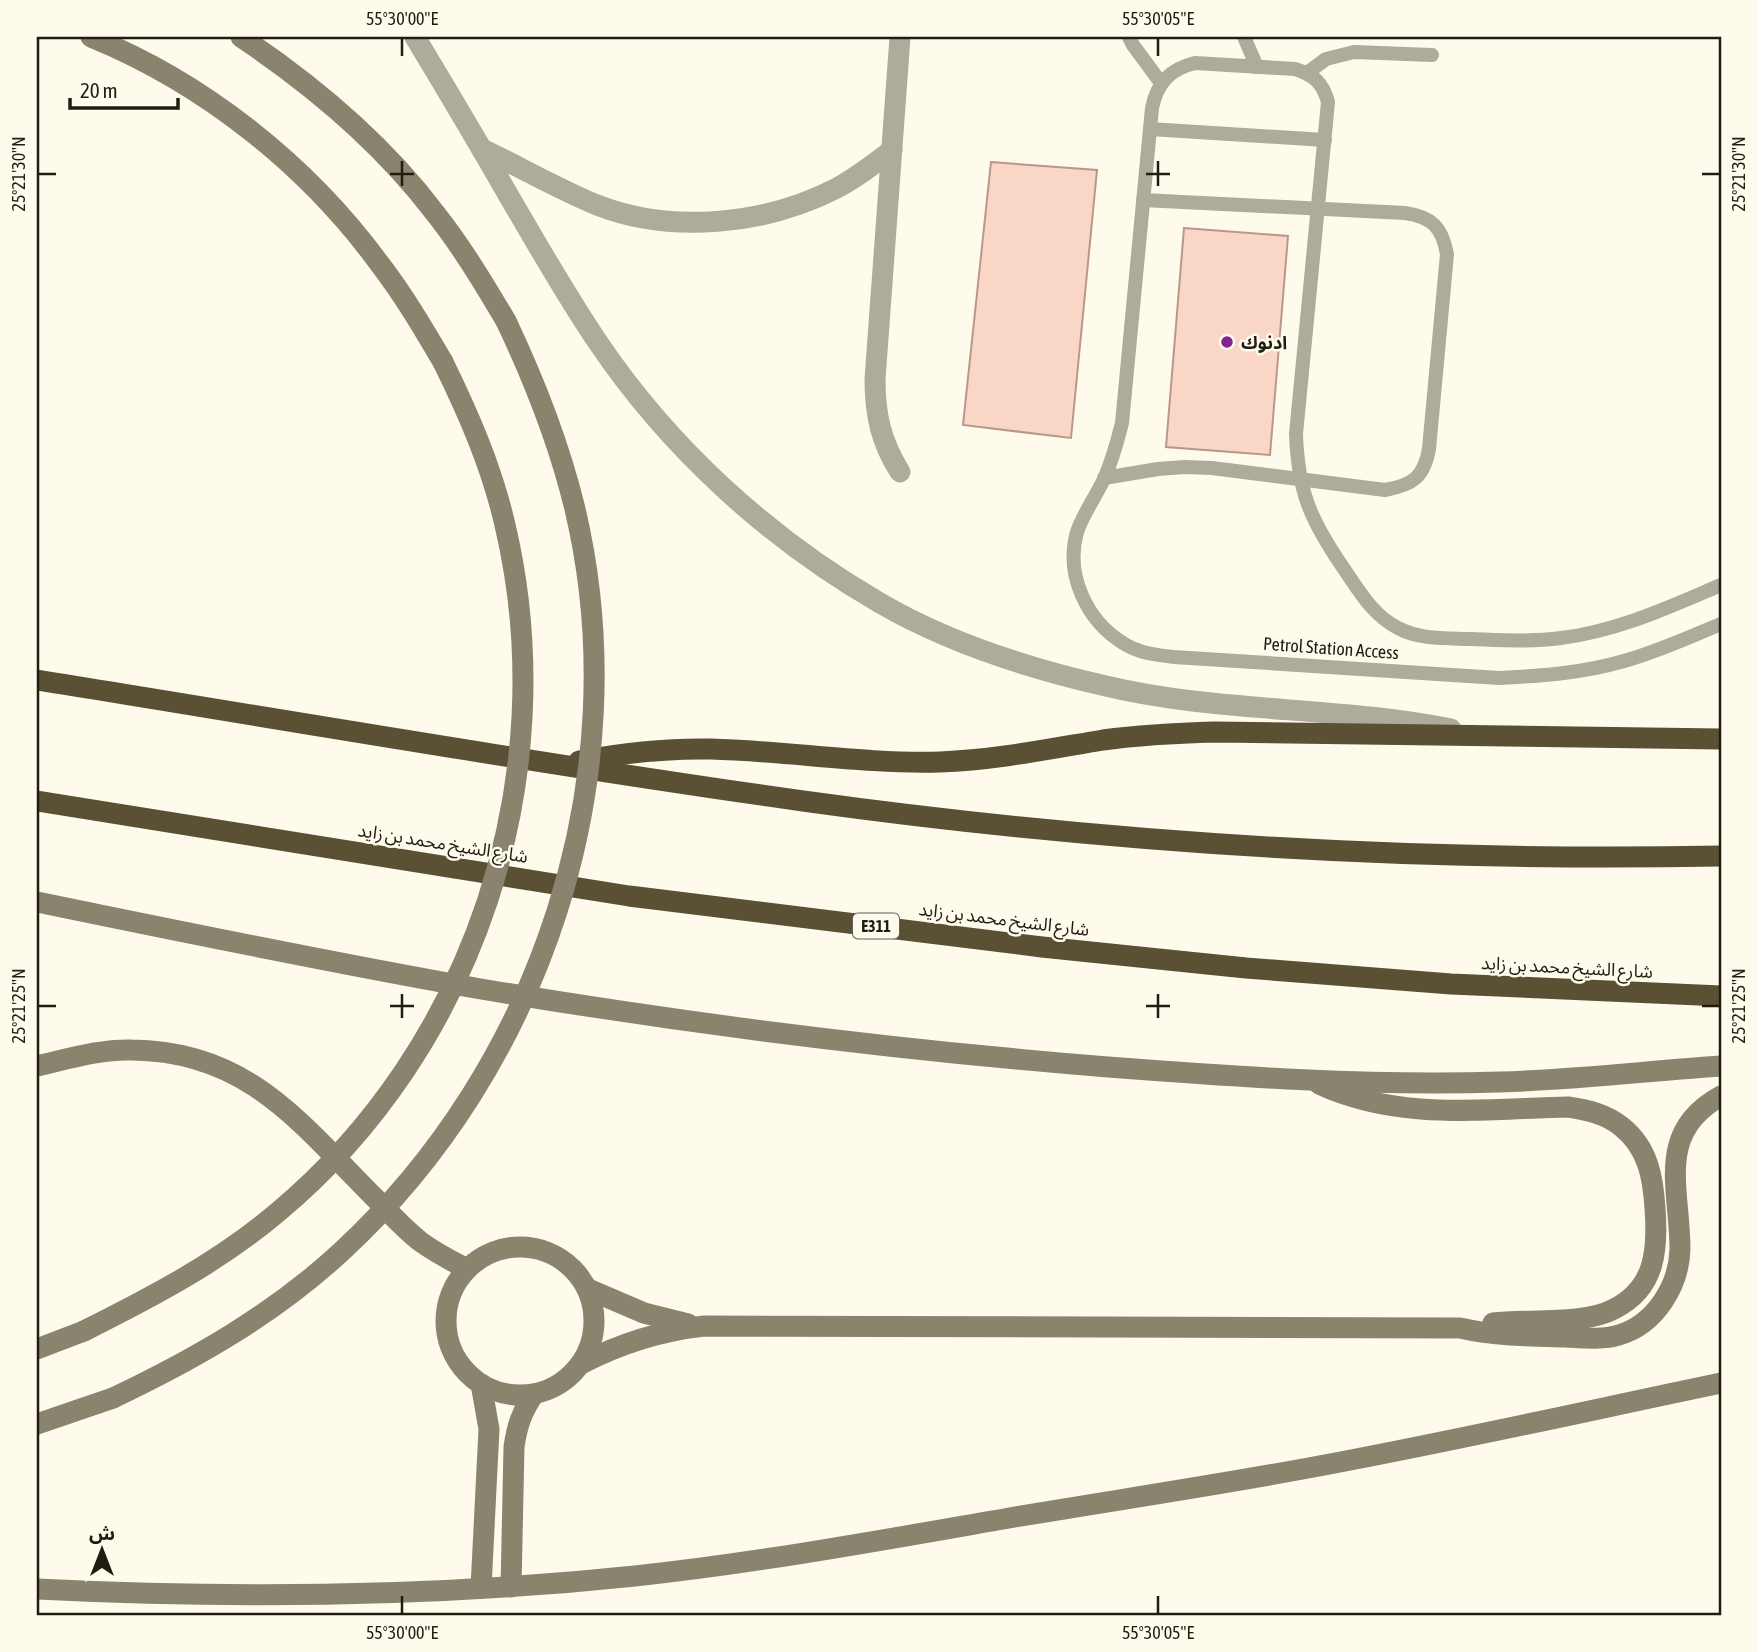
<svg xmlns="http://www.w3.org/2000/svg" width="1758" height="1652" viewBox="0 0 1758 1652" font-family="'Asap Condensed','Noto Sans Arabic',sans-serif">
<rect width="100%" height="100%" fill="#fefbed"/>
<g fill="#fad6c7" stroke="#b99789" stroke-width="2">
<path d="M991 162 1097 170 1071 438 963 425Z"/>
<path d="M1184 228 1288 236 1270 455 1166 447Z"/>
</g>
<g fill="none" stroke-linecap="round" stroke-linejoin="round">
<g stroke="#aeaa9c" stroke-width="14">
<path d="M1129 37 1133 45 1161 83"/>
<path d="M1244 37 1257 67"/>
<path d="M1307 73 1326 59 1354 52 1432 55"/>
<path d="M1150 129 1325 140"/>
<path d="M1104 478 1158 469 1185 467 1212 468 1385 490C1413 485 1424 477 1429 449L1447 254C1442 227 1432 217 1405 213L1143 200"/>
<path d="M1721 585C1669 607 1618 631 1561 638 1531 642 1501 640 1471 639 1447 638 1420 640 1398 628 1372 615 1358 589 1342 566 1310 519 1298 491 1296 434L1328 102C1323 83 1314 75 1295 69L1195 63C1170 69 1157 83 1152 108L1122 423C1117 443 1112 461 1104 479 1096 496 1083 514 1077 532 1065 574 1086 620 1123 643 1138 653 1156 655 1174 657L1499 678C1541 676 1583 673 1624 661 1657 652 1689 637 1721 624"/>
</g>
<g stroke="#aeaa9c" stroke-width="21">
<path d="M415 37C447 90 479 144 510 198 538 246 566 295 597 341 669 448 769 539 880 603 947 642 1031 669 1106 686 1219 713 1337 706 1451 729"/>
<path d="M482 149C520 167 558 189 597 205 671 234 764 225 835 189 856 178 874 164 892 150"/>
<path d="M900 472C881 442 875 415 875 379L900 37"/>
</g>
<g stroke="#8a846f" stroke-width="21">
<path d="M91 37C204 83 307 165 379 263 403 294 423 328 443 362"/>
<path d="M241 37C314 86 382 143 435 213 462 247 484 284 506 321"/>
<path d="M37 902C184 932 332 963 481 989 688 1024 898 1050 1108 1067 1238 1077 1369 1086 1500 1082 1574 1080 1648 1071 1721 1066"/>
<path d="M37 1066C68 1059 100 1049 132 1050 248 1051 300 1123 375 1198 390 1213 404 1229 421 1242 436 1253 452 1261 467 1269"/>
<path d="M1319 1084C1398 1121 1484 1109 1568 1107 1588 1110 1606 1114 1622 1127 1648 1148 1653 1177 1655 1208 1658 1249 1656 1288 1614 1309 1585 1325 1527 1319 1493 1323"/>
<circle cx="520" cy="1321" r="74"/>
<path d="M588 1289 644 1313 688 1324"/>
<path d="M37 1349 84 1331"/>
<path d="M581 1364C621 1343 659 1331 704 1326L1460 1328C1495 1336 1530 1336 1566 1337 1583 1338 1603 1340 1619 1335 1656 1324 1679 1285 1680 1249 1680 1189 1655 1132 1721 1096"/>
<path d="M481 1384 489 1429 481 1588"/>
<path d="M37 1424 113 1398"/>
<path d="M511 1587 514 1447C517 1426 522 1411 534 1394"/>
<path d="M37 1589C236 1599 436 1597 635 1576 764 1562 888 1539 1015 1517 1116 1500 1218 1485 1319 1466 1454 1441 1587 1411 1721 1383"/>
</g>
<g stroke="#5a5134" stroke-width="21">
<path d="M37 680C292 721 547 765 803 801 1106 843 1415 862 1721 856"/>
<path d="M579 761C623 753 666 748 711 749 788 751 863 764 940 762 995 760 1049 749 1103 740 1140 735 1177 733 1215 732L1721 739"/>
<path d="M37 801 629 896 1042 947 1246 968 1451 984 1721 996"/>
</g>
<g stroke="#8a846f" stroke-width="21">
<path d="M84 1331C152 1297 219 1262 278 1212 475 1047 564 776 505 525 492 468 469 415 443 362"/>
<path d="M113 1398C195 1359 274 1314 341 1252 542 1067 638 776 575 509 559 443 535 382 506 321"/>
</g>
</g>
<path fill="none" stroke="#1f1c10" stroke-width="2.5" d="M402 38V56M1158 38V56M402 161V186M1158 161V186M38 174H56M390 174H414M1146 174H1170M1702 174H1720M402 994V1018M1158 994V1018M38 1006H56M390 1006H414M1146 1006H1170M1702 1006H1720M402 1596V1614M1158 1596V1614"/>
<circle fill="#812490" stroke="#fefbed" stroke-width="2.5" cx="1227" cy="342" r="7"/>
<g text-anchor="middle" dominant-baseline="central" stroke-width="5" stroke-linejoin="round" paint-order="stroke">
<rect fill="#fefbed" stroke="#625f52" stroke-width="2" x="853" y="913.5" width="46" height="25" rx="5"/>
<g font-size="16" font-weight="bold" fill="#1f1c10">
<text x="876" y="926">E311</text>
</g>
<g font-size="18" font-weight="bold" fill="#1f1c10" stroke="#fefbed" text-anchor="start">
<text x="1241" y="342">ادنوك</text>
</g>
<g font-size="18" fill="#1f1c10" stroke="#fefbed">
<text transform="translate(1331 648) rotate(4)">Petrol Station Access</text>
<text transform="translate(443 843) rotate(9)">شارع الشيخ محمد بن زايد</text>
<text transform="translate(1004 919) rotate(7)">شارع الشيخ محمد بن زايد</text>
<text transform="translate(1567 967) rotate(3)">شارع الشيخ محمد بن زايد</text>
</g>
</g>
<rect width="1758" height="1652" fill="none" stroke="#fefbed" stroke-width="77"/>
<g transform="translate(102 1550)" stroke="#fefbed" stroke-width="5" paint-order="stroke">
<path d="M0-5L12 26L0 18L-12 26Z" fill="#1f1c10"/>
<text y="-10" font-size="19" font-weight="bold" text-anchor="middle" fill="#1f1c10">ش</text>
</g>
<path d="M70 98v10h108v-10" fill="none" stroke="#1f1c10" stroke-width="3.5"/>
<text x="80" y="98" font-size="21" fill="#1f1c10" stroke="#fefbed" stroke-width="5" paint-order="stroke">20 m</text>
<rect x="38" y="38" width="1682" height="1576" fill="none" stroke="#1f1c10" stroke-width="2.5"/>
<g font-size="18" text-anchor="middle" fill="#1f1c10">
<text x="402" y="25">55°30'00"E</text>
<text x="1158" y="25">55°30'05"E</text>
<text transform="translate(19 174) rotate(-90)" y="6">25°21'30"N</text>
<text transform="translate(1739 174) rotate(-90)" y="6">25°21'30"N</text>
<text transform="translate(19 1006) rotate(-90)" y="6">25°21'25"N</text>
<text transform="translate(1739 1006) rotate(-90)" y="6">25°21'25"N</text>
<text x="402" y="1639">55°30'00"E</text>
<text x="1158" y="1639">55°30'05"E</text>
</g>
</svg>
